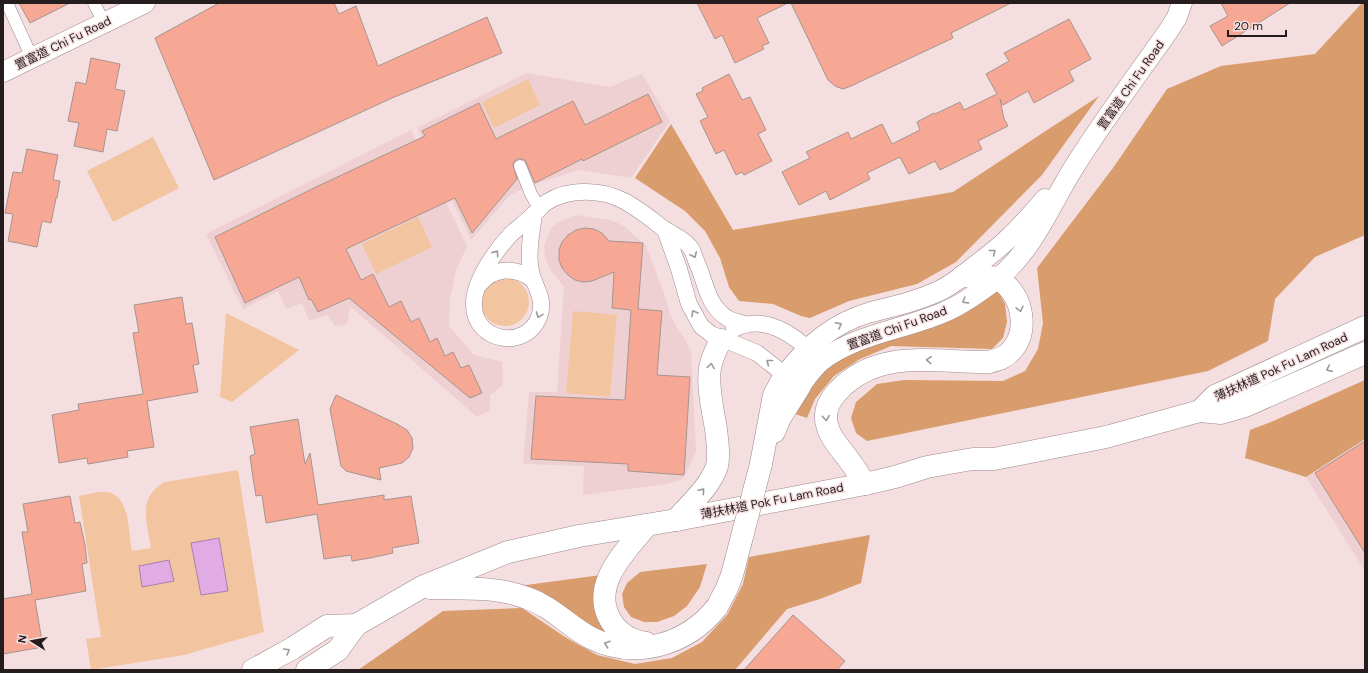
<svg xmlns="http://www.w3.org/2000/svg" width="1368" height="673" viewBox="0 0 1368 673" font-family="'DM Sans','Noto Sans TC',sans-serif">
<rect width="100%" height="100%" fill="#f4dee0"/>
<g fill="#eed0d2">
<path d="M527 73 610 87 642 74 670 121 631 178 579 170 529 186 510 195 471 240 417 128Z"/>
<path d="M411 130 467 246 456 271 450 298 449 326 474 355 502 362 503 385 490 395V410L477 417 350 306 347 324 335 326 327 315 309 321 302 303 286 309 278 291 243 309 206 234Z"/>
<path d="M576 215 611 220 624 226 646 246 665 296 670 314 677 328 684 338 691 351 696 452 682 480 660 485 583 495 584 466 523 464 529 392H557L564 287 549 268 545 257 544 247 547 237 552 228 557 223Z"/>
<path d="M1365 439V571L1306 477Z"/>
</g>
<g fill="#f3c4a0">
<path d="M528 79 540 105 494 128 482 102Z"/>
<path d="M153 137 179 188 113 222 87 171Z"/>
<path d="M418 217 432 247 376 274 362 244Z"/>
<circle cx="505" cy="302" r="24"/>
<path d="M573 311 617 315 610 397 566 393Z"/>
<path d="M226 313 299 350 232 402 220 397Z"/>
<path d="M238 470 264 632 184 655 91 670 86 639 101 637 79 496C87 495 99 491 107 492 131 496 128 533 132 551L151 548C147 521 137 497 165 482Z"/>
</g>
<g fill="#d99c6c">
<path d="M1362 3H1365V235L1315 257 1275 299 1268 341 1208 371 867 441 856 433 851 418 856 402 877 384 904 380 1003 381 1025 371 1038 349 1043 323 1037 268 1113 168 1167 89 1221 66 1315 54Z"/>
<path d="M1099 96 1042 175 956 262 917 284 849 301 810 318 801 316 773 304 739 301 729 287 720 258 705 231 685 211 635 178 671 124 733 230 953 192Z"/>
<path d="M996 287 1005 304 1007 322 1003 338 992 349 891 346 860 359 834 376 815 399 807 418 792 413 826 367 859 349 891 337 936 326 960 316 982 302Z"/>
<path d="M1365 380V439L1306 477 1245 458 1250 430 1271 422Z"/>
<path d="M870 535 861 583 820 599 787 609 735 670H358L443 611 522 608 565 637 597 655 635 664 672 658 702 642 727 615 743 584 749 557Z"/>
<path d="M707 564 700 587 687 606 674 616 657 622H644L631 617 624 607 622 594 627 583 640 572Z"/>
<path d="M601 575 614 638 519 586Z"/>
</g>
<g fill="#e1abe3" stroke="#a880a8">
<path d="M219 538 228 591 201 595 191 543Z"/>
<path d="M169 560 174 581 142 587 139 566Z"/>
</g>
<g fill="#f6a894" stroke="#a7948f">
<path d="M19 3H70L30 23Z"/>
<path d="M219 3H334L339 14 356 6 378 66 487 17 502 53 392 98 214 180 155 38Z"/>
<path d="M697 3H788L757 18 769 43 762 46 764 49 735 63 722 35 715 39Z"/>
<path d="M791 3H1011L951 33 953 38 851 86 843 89 835 86 828 80Z"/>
<path d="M1221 3H1290L1222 46 1210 26 1228 16Z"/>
<path d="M1069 19 1091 59 1069 71 1074 81 1034 103 1028 91 1003 105 1000 99 1004 119 1008 126 978 141 982 149 940 170 935 161 909 174 900 157 867 173 870 179 830 200 826 191 799 205 782 172 810 158 806 152 848 132 851 139 882 124 892 144 920 130 917 122 934 113 935 114 960 102 964 110 997 94 986 74 1009 61 1004 53Z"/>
<path d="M91 58 120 64 115 89 125 91 117 131 107 129 103 152 74 146 79 123 68 121 76 82 86 84Z"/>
<path d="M729 74 742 100 750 97 766 130 758 134 772 161 744 175 742 172 736 175 724 150 716 154 700 121 708 117 696 94 703 91 702 88Z"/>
<path d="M648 94 662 122 583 161 582 159 535 183 525 160 521 159H517L514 162 513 165 517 179 472 233 455 198 346 249 361 280 373 274 389 307 401 301 411 322 419 318 430 342 437 338 445 356 453 352 461 368 469 365 482 393 470 398 349 298 318 312 311 299 309 300 299 277 245 303 215 237 316 187 425 136 422 131 479 103 496 139 573 101 585 125Z"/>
<path d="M27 149 58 155 53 180 60 181 57 198H56L51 223 42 221 37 247 8 241 13 214 5 213 13 172 22 173Z"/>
<path d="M585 228 594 229 602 233 609 241 643 243 638 309 662 311 657 375 690 377 684 475 628 471V464L531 459 536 396 625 400 631 310 612 308 614 272 592 281 583 282 575 280 568 275 562 268 559 260V250L562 242 568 235 576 230Z"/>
<path d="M182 297 186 324 192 323 199 364 193 365 198 392 147 401 154 447 127 451 128 457 88 464 87 458 59 463 52 415 79 410 78 404 143 394 133 333 139 332 134 305Z"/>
<path d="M336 395 397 424 407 430 412 438 413 448 409 457 402 463 379 468 381 480 346 471 341 466 330 409Z"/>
<path d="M298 419 305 464 310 453 318 505 384 495V500L411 496 419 543 392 548 393 553 370 558 352 561 351 555 324 559 317 514 266 523 262 495 256 496 253 478 250 456 255 454 250 427Z"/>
<path d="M1365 441V553L1315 473Z"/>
<path d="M70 496 75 523 80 522 85 545 87 563 82 564 86 591 35 600 43 647 3 654V599L32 594 22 532H28L23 504Z"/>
<path d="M793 615 845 661 837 670H744Z"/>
</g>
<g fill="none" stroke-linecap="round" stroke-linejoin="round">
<defs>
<g id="pedestrian">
<path d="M7 3 32 58"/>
<path d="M94 3 104 23"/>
<path d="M520 166 531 194 539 208"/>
</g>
<g id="minor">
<path d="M534 214C532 231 528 248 530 265 531 285 547 296 539 317 526 351 474 342 474 305 473 282 496 250 511 234 519 227 527 221 534 214 539 210 542 205 547 202 570 188 603 189 626 202 638 209 649 217 660 226 670 234 682 237 690 247 693 251 695 258 697 263 706 283 707 305 727 318 731 321 738 322 744 324"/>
<path d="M665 230 679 269 689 304 701 326 711 334 757 353 794 382"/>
<path d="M480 284C494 267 515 267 532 279"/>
<path d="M734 329C765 313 794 335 816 356"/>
</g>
<g id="tertiary">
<path d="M3 72 145 3"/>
<path d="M785 375C808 345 833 323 871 312 895 306 918 301 941 290 953 284 964 275 975 266 987 257 999 248 1010 237 1023 225 1034 212 1045 199"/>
<path d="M800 386C806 378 813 368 821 361 856 334 902 330 942 313 962 305 980 292 998 278 1033 251 1052 201 1076 164 1105 118 1138 74 1169 30L1177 17 1182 3"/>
</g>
<g id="primary">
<path d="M1200 411 1215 396 1365 327"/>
<path d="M774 432 780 418 800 386"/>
<path d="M761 464 774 395 785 375"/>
<path d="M865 484C859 474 853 465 846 456 840 448 831 439 828 428 823 415 827 403 837 392 878 347 936 363 989 362 997 360 1005 358 1011 351 1027 334 1024 305 1009 288 1006 285 1001 280 997 278 991 276 970 277 963 276"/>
<path d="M676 520C690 504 710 487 717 466 720 454 717 441 716 429 713 412 707 385 710 368 712 358 716 349 721 340"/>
<path d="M430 588C462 589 497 586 527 598 553 607 568 626 591 638 635 660 687 645 717 607"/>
<path d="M646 643C632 641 619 634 611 621 589 585 626 551 647 525"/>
<path d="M253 670 293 648 327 626 356 625"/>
<path d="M307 670 338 650 356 625 422 587 508 552 579 536 676 520 865 484 895 477 927 467 955 462 973 459H994L1106 437 1200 411 1221 413 1245 406 1365 353"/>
</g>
</defs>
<use href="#pedestrian" stroke="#9d898b" stroke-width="13"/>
<use href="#minor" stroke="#9d898b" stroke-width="17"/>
<use href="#tertiary" stroke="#9d898b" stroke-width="21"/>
<use href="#primary" stroke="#9d898b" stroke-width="23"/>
<use href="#pedestrian" stroke="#fff" stroke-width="12"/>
<use href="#minor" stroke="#fff" stroke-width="16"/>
<use href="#tertiary" stroke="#fff" stroke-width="20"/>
<use href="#primary" stroke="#fff" stroke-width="22"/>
<defs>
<path id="primary-bridge" d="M717 607 727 588 732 575 761 464"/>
</defs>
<use href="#primary-bridge" stroke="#9d898b" stroke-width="23" stroke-linecap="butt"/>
<use href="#primary-bridge" stroke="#fff" stroke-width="22"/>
</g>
<defs><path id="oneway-chevron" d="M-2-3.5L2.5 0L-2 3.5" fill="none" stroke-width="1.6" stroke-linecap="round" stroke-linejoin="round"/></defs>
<g stroke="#9c9999">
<use href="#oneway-chevron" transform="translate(993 252) rotate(-38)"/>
<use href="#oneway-chevron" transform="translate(496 253) rotate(-55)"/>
<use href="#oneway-chevron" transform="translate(694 255) rotate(65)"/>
<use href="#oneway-chevron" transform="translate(965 301) rotate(148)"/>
<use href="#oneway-chevron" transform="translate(1020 309) rotate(77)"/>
<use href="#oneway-chevron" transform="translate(694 313) rotate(-119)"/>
<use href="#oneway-chevron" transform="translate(539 315) rotate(110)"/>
<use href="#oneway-chevron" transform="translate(839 325) rotate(-29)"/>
<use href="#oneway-chevron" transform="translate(929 360) rotate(-177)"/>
<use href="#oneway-chevron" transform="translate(769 362) rotate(-142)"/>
<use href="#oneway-chevron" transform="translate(711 366) rotate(-81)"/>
<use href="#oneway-chevron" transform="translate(1329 369) rotate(156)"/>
<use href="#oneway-chevron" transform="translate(826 418) rotate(84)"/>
<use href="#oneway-chevron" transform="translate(702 491) rotate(-49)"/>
<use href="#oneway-chevron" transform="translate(607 644) rotate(-161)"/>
<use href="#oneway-chevron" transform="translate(287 651) rotate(-30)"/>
</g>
<g text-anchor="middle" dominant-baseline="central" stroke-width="3" stroke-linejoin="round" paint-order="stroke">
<g font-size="12" fill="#241c1d" stroke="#f4dee0">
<text transform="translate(63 43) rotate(-26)">置富道 Chi Fu Road</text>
<text transform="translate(1131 85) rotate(-55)">置富道 Chi Fu Road</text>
<text transform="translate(897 328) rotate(-20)">置富道 Chi Fu Road</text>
<text transform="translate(1281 367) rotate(-25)">薄扶林道 Pok Fu Lam Road</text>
<text transform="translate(772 501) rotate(-11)">薄扶林道 Pok Fu Lam Road</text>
</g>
</g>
<rect width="1368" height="673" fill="none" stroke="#241c1d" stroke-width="8"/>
<g transform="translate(32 641) rotate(281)" stroke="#f4dee0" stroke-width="3" paint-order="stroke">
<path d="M0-3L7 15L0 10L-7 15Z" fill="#241c1d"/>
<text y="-6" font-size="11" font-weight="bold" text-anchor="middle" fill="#241c1d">N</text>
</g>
<path d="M1228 30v6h58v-6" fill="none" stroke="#241c1d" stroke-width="2"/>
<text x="1234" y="30" font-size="12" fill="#241c1d" stroke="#f4dee0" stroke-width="3" paint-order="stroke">20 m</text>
</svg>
